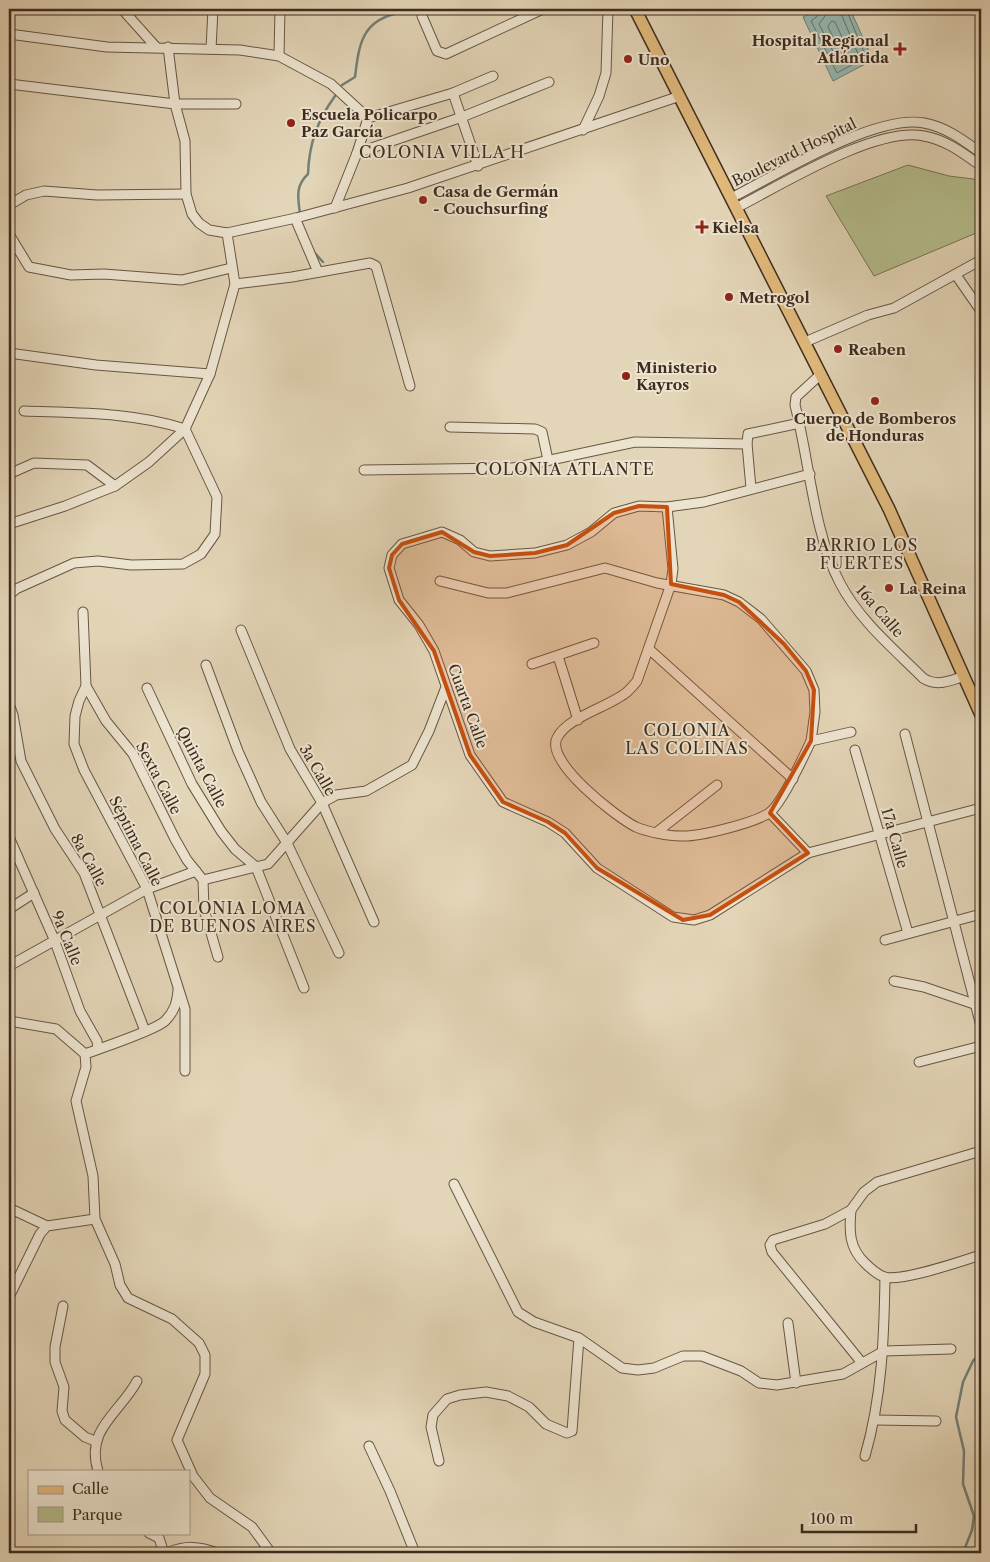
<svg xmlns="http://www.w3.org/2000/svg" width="990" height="1562" viewBox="0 0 990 1562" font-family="'Libre Caslon Text',serif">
<rect width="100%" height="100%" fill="#e3d5b7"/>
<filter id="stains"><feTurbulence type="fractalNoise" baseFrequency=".004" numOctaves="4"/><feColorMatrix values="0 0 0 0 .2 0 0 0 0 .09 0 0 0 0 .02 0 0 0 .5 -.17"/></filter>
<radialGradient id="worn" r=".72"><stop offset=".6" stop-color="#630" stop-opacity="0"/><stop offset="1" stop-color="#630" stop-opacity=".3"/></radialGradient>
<path fill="#b5bd8d" stroke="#7a7456" d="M908 165 949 176 981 180V231L874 276 826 196Z"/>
<path fill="#95b8b2" stroke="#738077" d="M820 9H850L873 60 833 81 803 17Z"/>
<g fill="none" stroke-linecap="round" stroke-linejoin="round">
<g stroke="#6a7268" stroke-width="1">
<path d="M821 9 820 14 811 21 837 73 866 57 846 9"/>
<path d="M827 9 825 16 819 24 840 65 858 54 839 9"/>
<path d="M832 21 835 22 848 50 844 54 841 53 828 27Z"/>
</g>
<g stroke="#738077" stroke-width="2.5">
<path d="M342 85 355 77C359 44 362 20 399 13L402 9"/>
<path d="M300 214C298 198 295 186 308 174 309 144 317 121 335 96"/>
<path d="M312 250 323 262"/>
<path d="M963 1553 972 1530 974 1516 963 1484 964 1451 956 1417 963 1382 973 1361 981 1353"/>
</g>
<defs>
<g id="minor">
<path d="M122 9 156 47"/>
<path d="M424 9 422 16 437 51 446 54 543 9"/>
<path d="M9 34 107 47 240 50 279 56 331 84 368 118"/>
<path d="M168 47 175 104 185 141 186 194 192 214 199 223 209 230 227 233 296 218 408 188 680 96"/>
<path d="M211 49 213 9"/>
<path d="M279 56 280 9"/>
<path d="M9 84 175 104H236"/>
<path d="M453 93 478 166"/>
<path d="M368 118 453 93 493 76"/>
<path d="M583 130 599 96 606 73 608 9"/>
<path d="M357 153 462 117 549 82"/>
<path d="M731 198C777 175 874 114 924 123 946 127 963 140 981 153"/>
<path d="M9 205 26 195 44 191 97 195 186 194"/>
<path d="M335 208 357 153 368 118"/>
<path d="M736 208C781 185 876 126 924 136 946 140 963 153 981 166"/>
<path d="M295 218 318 272"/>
<path d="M9 234 29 267 71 275 104 274 182 280 231 268"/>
<path d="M956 275 981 311"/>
<path d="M235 284 292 277 370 263 376 266 410 386"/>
<path d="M805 342 868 315 894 308 981 260"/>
<path d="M9 353 96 365 210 374"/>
<path d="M821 374 796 397 795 405C809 459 814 535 840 583 859 620 894 649 923 678 936 687 951 681 964 676"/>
<path d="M450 427 535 429 542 432 548 460"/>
<path d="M364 470 513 468 635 442 747 444"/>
<path d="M9 474 34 463 87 465 115 486"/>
<path d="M810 474 704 502 667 507 639 506 614 513 591 532 567 545 535 553 490 556 474 552 460 540 442 532 402 544 392 555 389 568 399 600 419 625 434 651 470 755 503 802 548 822 565 833 597 868 673 917 694 920 710 915 808 853 981 808"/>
<path d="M751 488 747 444 748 434 800 423"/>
<path d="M667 507 673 569 671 584 637 681C634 685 630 689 627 692 609 707 567 717 557 738 545 762 616 817 636 827 648 832 668 836 681 836 699 837 754 823 769 813 781 805 804 756 811 741L851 732"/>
<path d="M9 524 65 506 115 486 149 462 185 429 210 374 235 284 227 233"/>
<path d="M440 581 488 593H507L605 568 657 583 724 595 739 602 761 619 806 671 814 690 815 712 811 741"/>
<path d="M9 595 16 589 74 563 98 561 131 565 183 564 201 554 215 534 217 497 185 429C134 412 77 413 24 411"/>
<path d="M83 612 86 686 106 721 133 754 175 839 187 860 203 880 204 909 218 957"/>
<path d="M241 630 290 749 322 803 374 922"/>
<path d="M649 649 793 779"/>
<path d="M558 656 578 720"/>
<path d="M532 664 594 643"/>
<path d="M206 665 238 751 261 802 287 843 339 953"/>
<path d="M86 686 79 701 75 716 74 744 84 770 147 889 185 1009V1071"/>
<path d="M147 688 192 784 221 831 235 849 256 867 304 988"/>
<path d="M9 704 13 715 21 761 55 829 84 873 145 1031"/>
<path d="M905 734 981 1026"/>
<path d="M855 750 908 933"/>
<path d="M770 813 808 853"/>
<path d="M657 832 717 785"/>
<path d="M9 837 54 939 80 1011 97 1041 98 1049"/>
<path d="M203 880 268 864 322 803 336 795 366 791 412 765 429 731 446 687"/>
<path d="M9 909 34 893"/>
<path d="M885 940 981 914"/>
<path d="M9 966 147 889 196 871"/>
<path d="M894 981 924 987 980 1006"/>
<path d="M9 1021 56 1029 85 1054 86 1067 76 1101 93 1176 95 1219 115 1264 120 1285 128 1298 172 1319 199 1343 205 1355V1374L177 1440 193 1476 210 1498 252 1527 271 1553"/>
<path d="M85 1054C101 1048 156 1030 165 1021 174 1012 177 1003 178 990"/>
<path d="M919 1062 981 1046"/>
<path d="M454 1184 518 1312 534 1322 579 1338 622 1368 638 1370 654 1368 683 1356H702L741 1371 759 1383 777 1385 843 1374 884 1351 951 1349"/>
<path d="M9 1208 47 1226"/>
<path d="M851 1210C849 1231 849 1248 865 1263 870 1268 876 1274 884 1277 902 1282 961 1261 981 1255"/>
<path d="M9 1297 40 1234 47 1226 95 1219"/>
<path d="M63 1306 55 1347V1362L64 1387 62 1411 65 1420 85 1437 95 1441"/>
<path d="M788 1323 796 1383"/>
<path d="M862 1363 772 1252 770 1245 773 1240 825 1224 851 1210 864 1192 877 1182 981 1151"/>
<path d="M875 1420 936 1421"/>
<path d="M369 1446 390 1491 415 1553"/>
<path d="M865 1456C882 1397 884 1339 885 1277"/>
<path d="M439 1461 431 1427 433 1415 447 1399 460 1395 486 1392 508 1396 529 1407 546 1424 567 1433 572 1431 579 1338"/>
<path d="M98 1471C85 1429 120 1413 137 1381"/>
<path d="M149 1533 159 1538 164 1553"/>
<path d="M167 1553C186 1545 199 1546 218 1553"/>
</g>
<path id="major" d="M635 9 889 509 981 715"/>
</defs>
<use href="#minor" stroke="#685644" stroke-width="11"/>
<use href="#major" stroke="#3f2c1e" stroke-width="14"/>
<use href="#minor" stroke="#ede4d0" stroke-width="9"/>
<use href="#major" stroke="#e2ba7c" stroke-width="11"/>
</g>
<path fill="#c65010" fill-opacity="0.2" stroke="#c65010" stroke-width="4" stroke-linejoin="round" d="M639 506 667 507 671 584 724 595 739 602 784 644 806 671 814 690 811 741 770 813 808 853 710 915 683 920 597 868 565 833 548 822 503 802 470 755 434 651 399 600 389 568 392 555 402 544 442 532 474 552 490 556 535 553 567 545 614 513Z"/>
<g fill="#8f2418" stroke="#ede4d0" stroke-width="2">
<path d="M897.5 41.5h5v5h5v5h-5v5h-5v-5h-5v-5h5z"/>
<circle cx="628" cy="59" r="5"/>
<circle cx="291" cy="123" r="5"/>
<circle cx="423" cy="200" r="5"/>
<path d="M699.5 219.5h5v5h5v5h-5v5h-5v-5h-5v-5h5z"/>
<circle cx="729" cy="297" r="5"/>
<circle cx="838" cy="349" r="5"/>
<circle cx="626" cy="376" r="5"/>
<circle cx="875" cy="401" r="5"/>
<circle cx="889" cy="588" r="5"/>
</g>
<g text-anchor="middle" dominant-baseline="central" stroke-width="4" stroke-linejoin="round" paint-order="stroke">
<g font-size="15" font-weight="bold" fill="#3f2c1e" stroke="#ede4d0" text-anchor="start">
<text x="889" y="40" text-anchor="end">Hospital Regional<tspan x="889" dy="17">Atlántida</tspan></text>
<text x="638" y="59">Uno</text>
<text x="301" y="114">Escuela Policarpo<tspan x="301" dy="17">Paz García</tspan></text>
<text x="433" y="191">Casa de Germán<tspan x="433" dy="17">- Couchsurfing</tspan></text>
<text x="712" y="227">Kielsa</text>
<text x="739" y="297">Metrogol</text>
<text x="848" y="349">Reaben</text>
<text x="636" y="367">Ministerio<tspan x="636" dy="17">Kayros</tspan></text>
<text x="875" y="418" text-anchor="middle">Cuerpo de Bomberos<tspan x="875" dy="17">de Honduras</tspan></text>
<text x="899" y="588">La Reina</text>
</g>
<g font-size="15" fill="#3f2c1e" stroke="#ede4d0">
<text transform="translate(794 152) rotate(-26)">Boulevard Hospital</text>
<text transform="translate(880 611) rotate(49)">16a Calle</text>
<text transform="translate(468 706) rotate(70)">Cuarta Calle</text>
<text transform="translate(202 767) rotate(62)">Quinta Calle</text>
<text transform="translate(318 770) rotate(60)">3a Calle</text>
<text transform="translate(159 778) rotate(62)">Sexta Calle</text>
<text transform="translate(895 838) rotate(74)">17a Calle</text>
<text transform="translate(136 841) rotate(63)">Séptima Calle</text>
<text transform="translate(89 860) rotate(61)">8a Calle</text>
<text transform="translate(67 938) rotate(68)">9a Calle</text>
</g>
<g font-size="16" letter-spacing="1" fill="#3f2c1e" stroke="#ede4d0">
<text x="442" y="152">COLONIA VILLA H</text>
<text x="565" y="469">COLONIA ATLANTE</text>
<text x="862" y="545">BARRIO LOS<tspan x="862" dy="18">FUERTES</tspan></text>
<text x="687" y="730">COLONIA<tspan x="687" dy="18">LAS COLINAS</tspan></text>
<text x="233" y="908">COLONIA LOMA<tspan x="233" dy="18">DE BUENOS AIRES</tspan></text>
</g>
</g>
<rect width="990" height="1562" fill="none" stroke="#e3d5b7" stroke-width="30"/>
<rect x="10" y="10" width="970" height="1542" fill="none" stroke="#3f2c1e" stroke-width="2.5"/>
<rect x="15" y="15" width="960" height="1532" fill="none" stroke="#3f2c1e"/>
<rect x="28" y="1470" width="162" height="65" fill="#ede4d0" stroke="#a79a89"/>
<rect x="38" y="1486" width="25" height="8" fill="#e2ba7c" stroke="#a79a89"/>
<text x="72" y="1494" font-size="15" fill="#3f2c1e">Calle</text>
<rect x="38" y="1507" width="25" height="15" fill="#b5bd8d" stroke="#a79a89"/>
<text x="72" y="1520" font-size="15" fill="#3f2c1e">Parque</text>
<path d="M802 1524v8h114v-8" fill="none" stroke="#3f2c1e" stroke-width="2.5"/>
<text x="810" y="1524" font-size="15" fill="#3f2c1e" stroke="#ede4d0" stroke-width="4" paint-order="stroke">100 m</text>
<rect width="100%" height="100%" filter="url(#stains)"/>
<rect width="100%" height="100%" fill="url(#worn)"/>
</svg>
